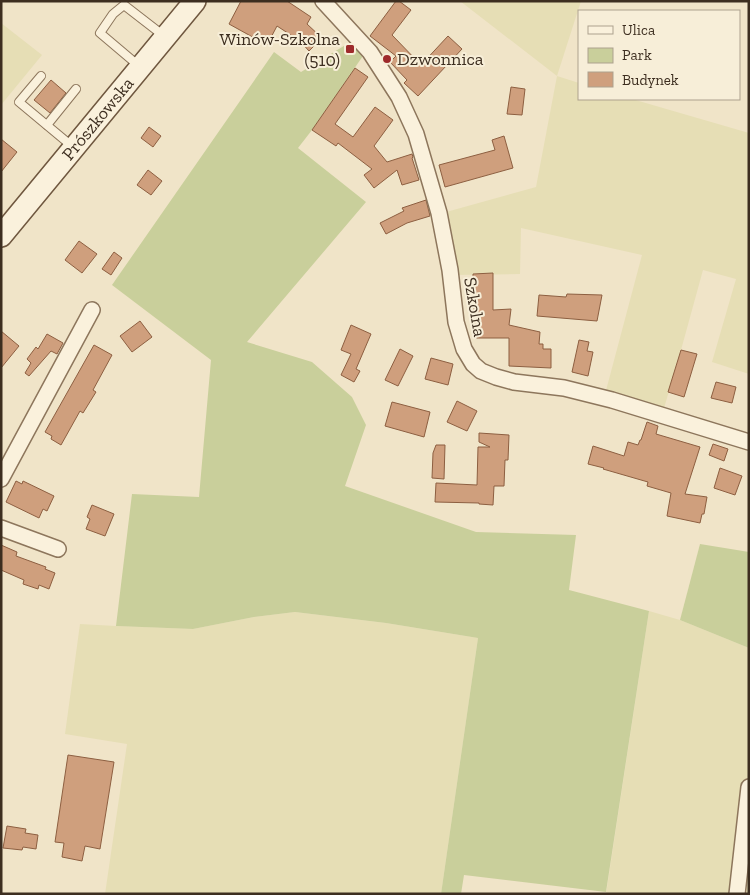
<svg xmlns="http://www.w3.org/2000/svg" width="750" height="895" viewBox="0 0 750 895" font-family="'Zilla Slab',serif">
<rect width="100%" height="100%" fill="#f0e4c8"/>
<g fill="#e6deb5">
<path d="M460 1H581L557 76 579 83V99H632L749 133V374L712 362 736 279 703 270 681 350 662 415 604 398 642 255 521 228 520 274 451 275 439 214 536 187 557 76Z"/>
<path d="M1 23 42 55 1 105Z"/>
<path d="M649 611 680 620 749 648V894H606Z"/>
<path d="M295 612 386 623 478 638 441 894H105L127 744 65 734 80 624 116 626 193 629 254 617Z"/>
</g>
<g fill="#c9cf9b">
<path d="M357 38 367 50 312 130 298 148 366 202 247 342 312 362 352 397 366 425 345 486 476 532 576 535 569 590 649 611 606 892 464 875 461 894H441L478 638 386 623 295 612 254 617 193 629 116 626 132 494 199 497 211 360 112 285 274 52 301 72Z"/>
<path d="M700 544 749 552V648L680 620Z"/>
</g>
<g fill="#cf9f7d" stroke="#8d5f41">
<path d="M241 1H287L311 17 307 24 322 38 309 51 300 41 277 26 267 45 229 24Z"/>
<path d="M396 1H399L411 10 392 35 421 65 448 36 462 49 418 96 404 83 407 80 390 62 396 56 370 36Z"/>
<path d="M355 68 368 77 335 124 353 137 375 107 393 120 374 146 387 162 412 154 413 157 412 158 419 180 402 185 397 170 374 188 364 175 372 169 338 143 336 146 312 130Z"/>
<path d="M51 80 66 93 50 113 34 100Z"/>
<path d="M511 87 525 89 522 115 507 114Z"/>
<path d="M149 127 161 136 153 147 141 138Z"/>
<path d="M504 136 513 168 445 187 439 165 495 150 492 140Z"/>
<path d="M1 139 17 152 1 172Z"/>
<path d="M148 170 162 181 151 195 137 185Z"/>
<path d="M426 200 430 216 407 223 386 234 380 223 404 211 402 208Z"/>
<path d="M79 241 97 254 82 273 65 260Z"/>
<path d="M114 252 122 258 111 275 102 269Z"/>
<path d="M493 273V310L511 309 509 325 540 332 539 344H543V349H551V368L509 366V338H475L473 274Z"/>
<path d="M567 294 602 295 597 321 537 316 539 295 566 297Z"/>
<path d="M140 321 152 337 132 352 120 336Z"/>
<path d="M351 325 371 334 356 369 360 371 354 382 341 375 351 354 341 350Z"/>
<path d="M1 331 19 346 1 368Z"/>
<path d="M47 334 63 343 57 354 51 351 29 376 25 373 31 363 27 359 36 347 38 349Z"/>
<path d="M579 340 589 342 587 351 593 352 588 376 572 372Z"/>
<path d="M94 345 112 355 93 390 96 392 83 413 80 411 61 445 51 439 52 436 45 432Z"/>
<path d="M400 349 413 356 398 386 385 380Z"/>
<path d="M681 350 697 354 684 397 668 392Z"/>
<path d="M431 358 453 364 448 385 425 379Z"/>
<path d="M716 382 736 387 732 403 711 398Z"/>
<path d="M457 401 477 411 467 431 447 422Z"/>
<path d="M392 402 430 412 424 437 385 426Z"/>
<path d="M647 422 658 426 656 434 700 447 685 494 707 497 704 514H702L700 523 667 516 671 493 647 486 648 482 603 469 604 468 588 464 593 446 624 456 628 442 638 445 640 440H641Z"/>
<path d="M479 433 509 435 508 460H505L504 486H494L493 505 479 504V503L435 502 436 483 477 485 478 447H490L479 442Z"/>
<path d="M713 444 728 449 724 461 709 455Z"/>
<path d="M436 445H445L444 479 432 478 433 453Z"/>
<path d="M720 468 742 476 735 495 714 488Z"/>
<path d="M16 481 22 484 23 481 54 496 47 511 43 509 39 518 6 502Z"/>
<path d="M92 505 114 514 105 536 86 529 90 519 87 517Z"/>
<path d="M1 545 17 552 16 556 46 567 45 569 55 573 49 589 39 585 38 589 23 584 24 580 1 570Z"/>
<path d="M68 755 114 762 100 849 85 846 82 861 62 857 64 843 55 842Z"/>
<path d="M7 826 26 829 25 833 38 835 36 849 23 847 22 850 3 848Z"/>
</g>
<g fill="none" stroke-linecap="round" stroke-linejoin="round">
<defs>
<g id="lane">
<path d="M139 66 100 33 113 14 124 5 164 36"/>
<path d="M41 76 19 102 73 147"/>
<path d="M47 125 76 89"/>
</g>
<g id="street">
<path d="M323 1 370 52 399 97 416 134 439 213 450 270 456 322 464 349 473 364 481 371 496 377 514 382 564 388 612 400 749 442"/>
<path d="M1 479 92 310"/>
<path d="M1 528 58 549"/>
<path d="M737 894 749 787"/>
</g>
<g id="secondary">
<path id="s1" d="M1 236 195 1"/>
</g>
</defs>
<use href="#lane" stroke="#8d765c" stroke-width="10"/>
<use href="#street" stroke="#8d765c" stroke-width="18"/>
<use href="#secondary" stroke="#6f573f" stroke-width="24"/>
<use href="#lane" stroke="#faf1dc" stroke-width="8"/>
<use href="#street" stroke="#faf1dc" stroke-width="15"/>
<use href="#secondary" stroke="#faf1dc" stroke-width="21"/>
</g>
<g fill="#9e2a2b" stroke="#f7eed8" stroke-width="2">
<rect x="345" y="44" width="10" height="10" rx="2.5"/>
<circle cx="387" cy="59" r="5"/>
</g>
<g text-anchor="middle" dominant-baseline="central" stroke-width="4" stroke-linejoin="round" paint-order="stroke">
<g font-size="18" fill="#3d2e20" stroke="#f7eed8" text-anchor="end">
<text x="340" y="39">Winów-Szkolna<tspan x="340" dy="21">(510)</tspan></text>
<text x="397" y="59" text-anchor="start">Dzwonnica</text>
</g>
<g font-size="18" fill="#3d2e20" stroke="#f7eed8">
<text stroke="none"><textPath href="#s1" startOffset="152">Prószkowska</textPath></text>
<text transform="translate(475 307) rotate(80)">Szkolna</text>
</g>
</g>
<rect width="750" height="895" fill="none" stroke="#3d2e20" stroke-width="5"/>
<rect x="578" y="10" width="162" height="90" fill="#f7eed8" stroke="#ada18e"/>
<rect x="588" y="26" width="25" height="8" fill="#faf1dc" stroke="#ada18e"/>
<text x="622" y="35" font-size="15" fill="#3d2e20">Ulica</text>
<rect x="588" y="48" width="25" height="15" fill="#c9cf9b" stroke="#ada18e"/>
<text x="622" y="60" font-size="15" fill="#3d2e20">Park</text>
<rect x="588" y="72" width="25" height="15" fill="#cf9f7d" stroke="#ada18e"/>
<text x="622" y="85" font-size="15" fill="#3d2e20">Budynek</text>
</svg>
